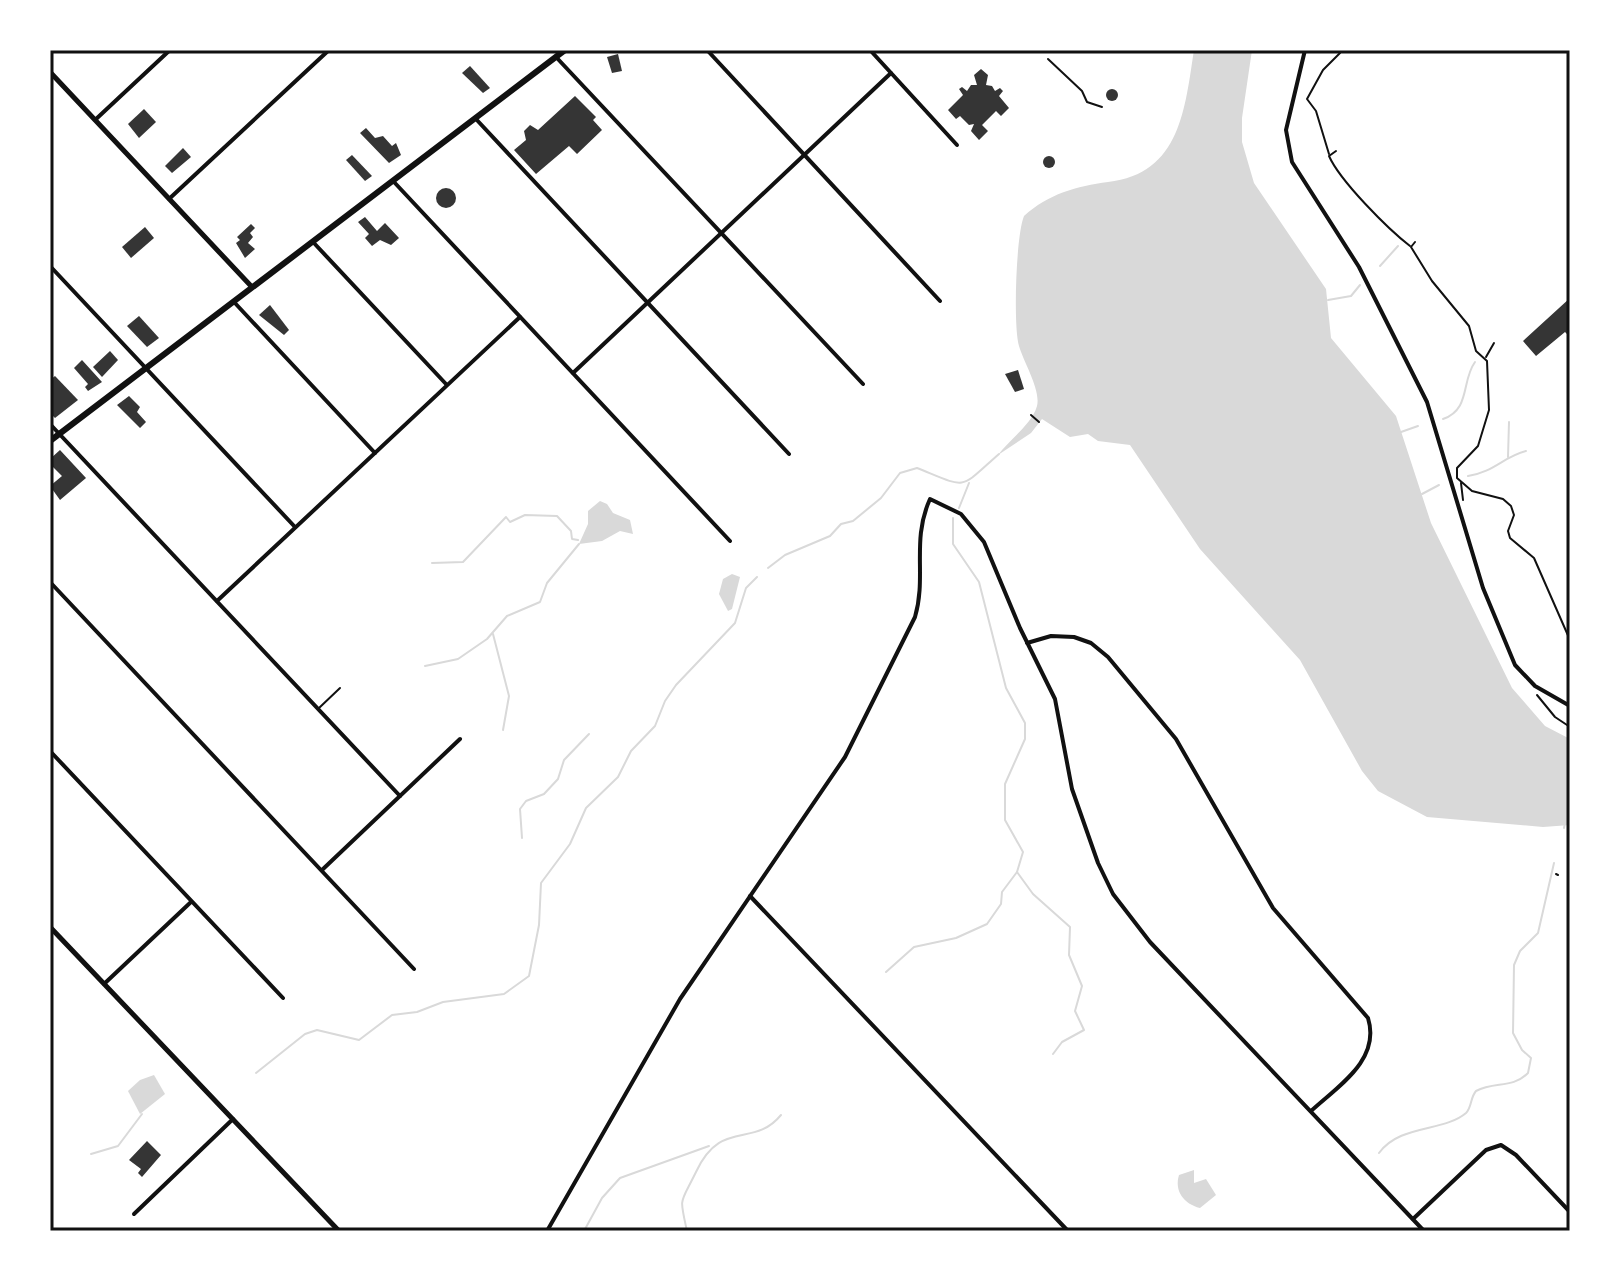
<svg xmlns="http://www.w3.org/2000/svg" width="1620" height="1281" viewBox="0 0 1620 1281" font-family="'Alegreya Sans',sans-serif">
<rect width="100%" height="100%" fill="#fff"/>
<g fill="#d9d9d9">
<path d="M1194 50H1252L1242 118V142L1254 183 1326 289 1331 338 1396 416 1431 523 1512 688 1545 726 1570 739V825L1543 827 1427 817 1378 791 1362 771 1300 660 1200 549 1130 445 1098 441 1088 434 1070 437 1042 419 1031 433 998 455C1009 440 1032 424 1037 406 1041 390 1024 363 1019 346 1013 326 1016 235 1024 216 1048 194 1077 186 1108 182 1181 174 1185 107 1194 50Z"/>
<path d="M600 501 607 504 613 513 630 520 633 534 620 531 602 541 579 544 588 524V511Z"/>
<path d="M732 574 740 577 732 609 728 611 719 594 723 579Z"/>
<path d="M154 1075 165 1094 140 1114 128 1091 140 1080Z"/>
<path d="M1194 1170V1183L1206 1179 1216 1195 1200 1208C1184 1204 1174 1191 1179 1175Z"/>
</g>
<g fill="none" stroke-linecap="round" stroke-linejoin="round">
<g stroke="#d9d9d9" stroke-width="2">
<path d="M1380 266 1398 246"/>
<path d="M1328 300 1351 296 1360 285"/>
<path d="M1443 419C1471 409 1461 381 1475 362"/>
<path d="M1401 432 1418 426"/>
<path d="M1508 457 1509 422"/>
<path d="M1468 476C1494 472 1503 457 1526 451"/>
<path d="M1422 494 1439 485"/>
<path d="M959 508 969 483"/>
<path d="M432 563 463 562 506 517 510 522 525 515 557 516 571 531 572 539 578 540"/>
<path d="M768 568 785 555 830 536 841 524 853 521 881 498 900 473 917 468C969 489 958 490 999 454"/>
<path d="M493 634 509 696 503 730"/>
<path d="M425 666 458 659 487 639 507 616 540 602 547 583 579 544"/>
<path d="M1564 828 1565 823"/>
<path d="M522 838 520 809 526 801 544 794 558 779 564 760 589 734"/>
<path d="M1017 872 1033 894 1070 927 1069 955 1082 986 1075 1011 1084 1030 1062 1042 1053 1054"/>
<path d="M886 972 914 947 956 938 987 924 1001 904 1002 892 1017 872 1023 852 1005 820V784L1025 739V723L1006 688 979 582 953 544V518"/>
<path d="M256 1073 305 1034 317 1030 359 1040 392 1015 417 1012 443 1002 504 994 529 976 539 925 541 883 570 844 586 808 618 777 631 751 655 726 665 701 676 685 735 623 746 588 757 577"/>
<path d="M1379 1153C1400 1124 1444 1132 1466 1113 1472 1107 1470 1098 1476 1091 1495 1081 1512 1089 1528 1073L1531 1058 1522 1050 1513 1033 1514 965 1520 951 1538 933 1554 863"/>
<path d="M91 1154 118 1146 142 1114"/>
<path d="M584 1231 602 1198 620 1178 709 1146"/>
<path d="M687 1231C679 1195 680 1205 696 1172 721 1118 753 1149 781 1115"/>
</g>
</g>
<g fill="#353535">
<path d="M618 54 622 71 612 73 607 57Z"/>
<path d="M470 66 490 88 483 93 462 73Z"/>
<path d="M981 69 988 75 986 85 992 86 995 91 1000 88 1003 91 999 96 1009 108 1001 116 996 111 982 125 988 131 979 140 971 131 974 124 969 125 960 116 956 119 948 110 963 95 959 89 962 87 967 91 971 85H977L974 75Z"/>
<circle cx="1112" cy="95" r="6"/>
<path d="M575 96 596 117 593 120 602 130 577 154 569 146 536 174 514 150 526 140 524 131 530 125 538 130Z"/>
<path d="M144 109 156 122 139 138 128 124Z"/>
<path d="M366 128 375 138 383 136 392 146 396 143 401 155 389 163 360 133Z"/>
<path d="M183 148 191 157 172 173 165 166Z"/>
<path d="M352 155 372 176 365 181 346 160Z"/>
<circle cx="1049" cy="162" r="6"/>
<circle cx="446" cy="198" r="10"/>
<path d="M365 217 377 231 385 223 399 238 391 245 380 240 372 246 365 238 369 234 358 222Z"/>
<path d="M251 224 255 228 250 233 253 237 248 243 255 249 245 258 236 243 240 240 237 237Z"/>
<path d="M145 227 154 238 131 258 122 247Z"/>
<path d="M1570 298V337L1565 332 1536 356 1523 341Z"/>
<path d="M270 305 289 330 284 335 259 315Z"/>
<path d="M139 316 159 338 147 347 127 326Z"/>
<path d="M110 351 118 360 102 377 93 367Z"/>
<path d="M82 360 102 382 88 391 85 387 88 384 74 368Z"/>
<path d="M1018 370 1024 389 1015 392 1005 374Z"/>
<path d="M55 376 78 400 55 418 50 413V380Z"/>
<path d="M129 396 140 407 137 412 146 422 140 428 117 405Z"/>
<path d="M60 450 86 478 60 500 50 486 62 476 50 464V459Z"/>
<path d="M147 1141 161 1155 142 1177 138 1173 141 1169 129 1160Z"/>
</g>
<g fill="none" stroke-linecap="round" stroke-linejoin="round">
<g stroke="#111" stroke-width="2">
<path d="M1048 59 1082 91 1087 102 1102 107"/>
<path d="M1336 151 1329 156C1340 181 1388 229 1410 246"/>
<path d="M1329 154 1316 111 1307 99 1323 70 1340 53"/>
<path d="M1415 242 1411 247 1432 281 1469 326 1476 351 1487 361 1489 410 1478 446 1457 468V478L1472 491 1503 499 1511 506 1514 515 1508 531 1510 538 1534 558 1570 640"/>
<path d="M1486 357 1494 343"/>
<path d="M1031 415 1039 422"/>
<path d="M1461 483 1463 500"/>
<path d="M1537 695 1555 717 1570 727"/>
<path d="M1556 874 1558 875"/>
</g>
<path stroke="#111" stroke-width="2" d="M319 708 340 688"/>
<g stroke="#111" stroke-width="4">
<path d="M707 50 940 301"/>
<path d="M870 50 957 145"/>
<path d="M1305 50 1286 130 1292 162 1359 267 1427 402 1483 588 1515 665 1535 686 1570 706"/>
<path d="M556 57 863 384"/>
<path d="M475 118 789 454"/>
<path d="M95 120 170 50"/>
<path d="M394 182 730 541"/>
<path d="M169 199 329 50"/>
<path d="M313 242 446 384"/>
<path d="M50 266 295 527"/>
<path d="M234 302 375 453"/>
<path d="M573 373 891 73"/>
<path d="M50 424 400 796"/>
<path d="M50 582 414 969"/>
<path d="M217 601 520 317"/>
<path d="M1027 643 1051 636 1074 637 1091 643 1108 657 1176 739 1273 908 1368 1018C1381 1060 1338 1086 1311 1111"/>
<path d="M50 751 283 998"/>
<path d="M322 870 460 739"/>
<path d="M750 896 1068 1231"/>
<path d="M104 984 191 902"/>
<path d="M134 1214 233 1119"/>
<path d="M1413 1219 1486 1150 1501 1145 1516 1155 1570 1212"/>
<path d="M547 1231 680 999 845 757 915 617C927 576 911 541 930 499L961 514 984 542 1020 628 1055 699 1072 789 1098 863 1113 894 1150 942 1424 1231"/>
</g>
<g stroke="#111" stroke-width="5">
<path d="M50 72 251 286"/>
<path d="M50 927 339 1231"/>
</g>
<path stroke="#111" stroke-width="6" d="M50 441 565 50"/>
</g>
<rect width="1620" height="1281" fill="none" stroke="#ffffff" stroke-width="104"/>
<rect x="52" y="52" width="1516" height="1177" fill="none" stroke="#111" stroke-width="3"/>
</svg>
